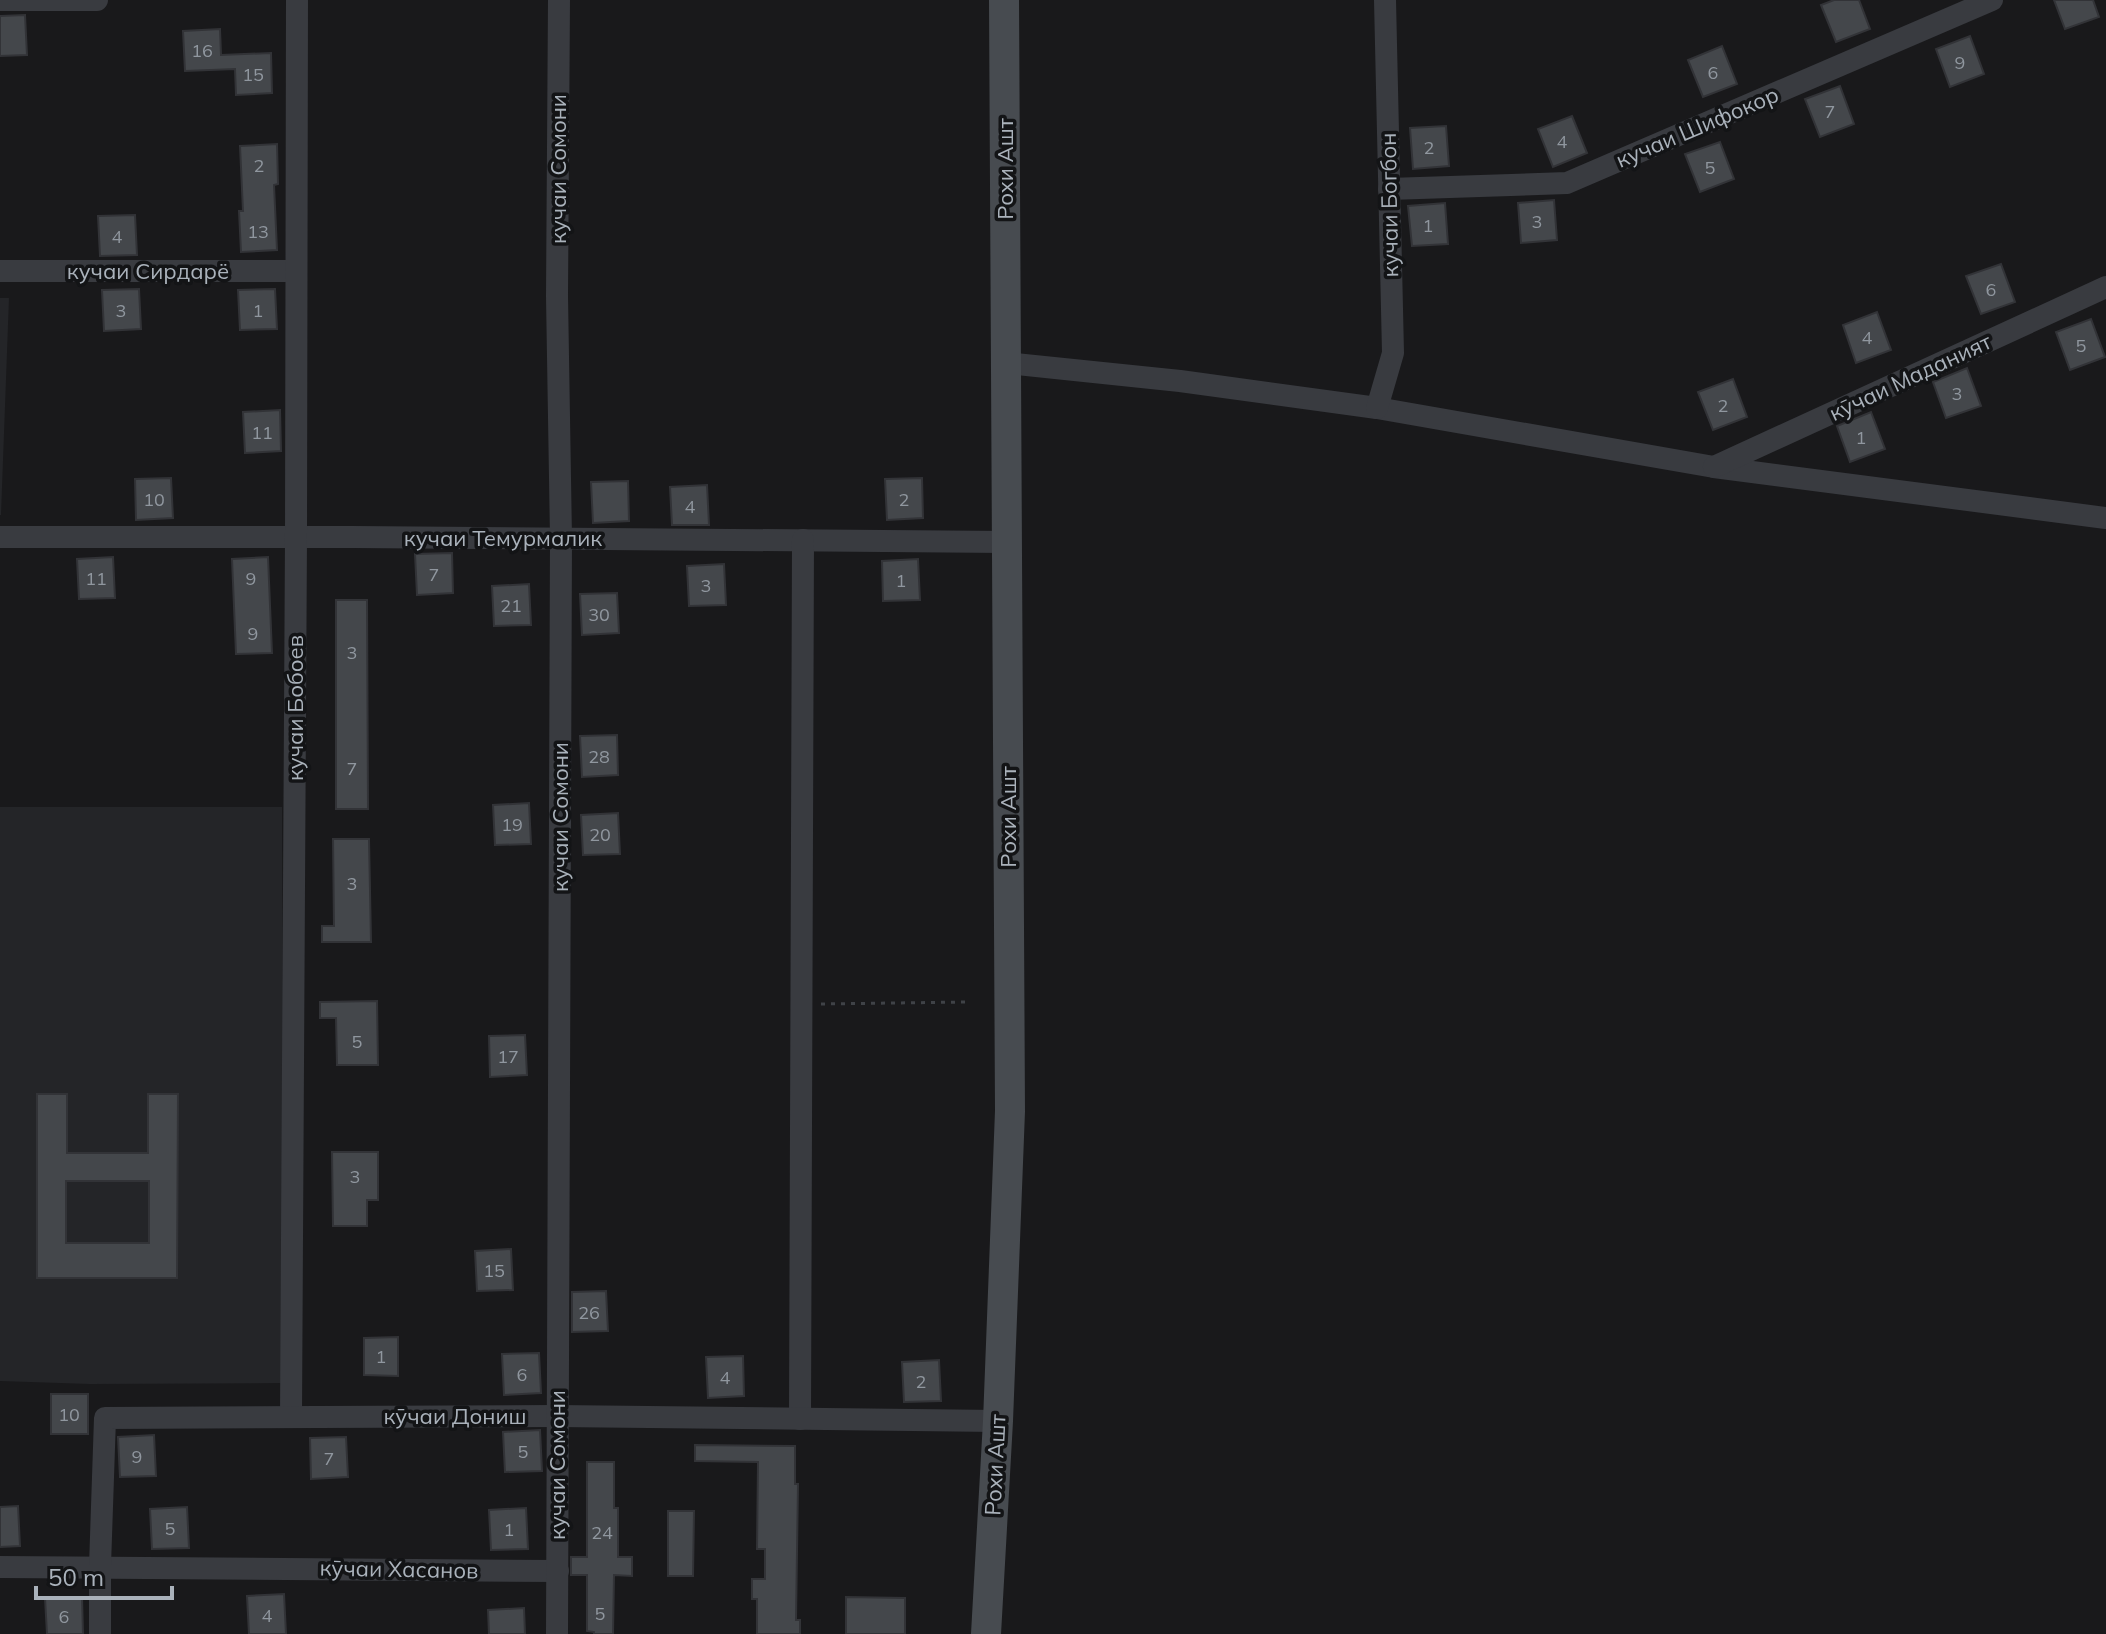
<svg xmlns="http://www.w3.org/2000/svg" width="2106" height="1634" viewBox="0 0 2106 1634" font-family="Mulish,sans-serif">
<rect width="100%" height="100%" fill="#19191b"/>
<g fill="#242528">
<path d="M0 298H9L1 515H0Z"/>
<path d="M0 807H282L284 1383 90 1384 0 1381Z"/>
</g>
<g fill="#44474b" stroke="#323337" stroke-width="2" fill-rule="evenodd">
<path d="M1834 0H1859L1870 29 1836 42 1821 5Z"/>
<path d="M2054 0H2093L2099 17 2065 29Z"/>
<path d="M25 15 27 55 0 56V16Z"/>
<path d="M220 29 221 55 271 53 272 93 236 95 235 69 185 71 183 31Z"/>
<path d="M1970 36 1984 74 1950 87 1936 49Z"/>
<path d="M1722 46 1737 84 1703 97 1688 60Z"/>
<path d="M1840 86 1854 124 1820 137 1805 99Z"/>
<path d="M1572 116 1587 153 1553 167 1538 129Z"/>
<path d="M1446 126 1449 166 1413 169 1410 128Z"/>
<path d="M1720 142 1734 179 1700 192 1685 154Z"/>
<path d="M277 144 278 184 274 185 277 250 241 252 239 211H243L240 146Z"/>
<path d="M1554 200 1557 240 1521 243 1518 203Z"/>
<path d="M1445 203 1448 244 1412 246 1408 206Z"/>
<path d="M135 215 137 255 100 256 98 216Z"/>
<path d="M2001 264 2015 302 1981 314 1966 276Z"/>
<path d="M139 289 141 329 104 331 102 290Z"/>
<path d="M275 289 277 329 240 330 238 290Z"/>
<path d="M1877 312 1891 350 1856 363 1843 325Z"/>
<path d="M2091 319 2105 357 2070 370 2056 332Z"/>
<path d="M1967 368 1981 406 1946 418 1933 382Z"/>
<path d="M1733 379 1747 417 1713 430 1698 392Z"/>
<path d="M280 410 281 451 245 453 243 412Z"/>
<path d="M1871 412 1885 449 1850 462 1837 426Z"/>
<path d="M171 478 173 518 136 520 135 479Z"/>
<path d="M922 478 923 518 887 520 885 479Z"/>
<path d="M628 481 629 521 593 523 591 482Z"/>
<path d="M707 485 709 525H672L670 487Z"/>
<path d="M452 553 453 593 417 595 415 554Z"/>
<path d="M113 557 115 598 79 599 77 559Z"/>
<path d="M268 557 272 653 236 654 232 559Z"/>
<path d="M918 559 920 600 883 601 882 561Z"/>
<path d="M724 564 726 605 689 606 687 566Z"/>
<path d="M529 584 531 625 494 626 492 586Z"/>
<path d="M617 593 619 633 582 635 580 594Z"/>
<path d="M336 600H367L368 809H336Z"/>
<path d="M617 735 618 775 582 777 580 736Z"/>
<path d="M529 803 531 844 495 845 493 805Z"/>
<path d="M618 813 620 854 583 855 581 815Z"/>
<path d="M333 839H369L371 942H322V926H334Z"/>
<path d="M377 1001 378 1065H337L336 1018H320V1002Z"/>
<path d="M525 1035 527 1075 490 1077 489 1036Z"/>
<path d="M37 1094H67V1153H148V1094H178L177 1278H37ZM66 1181H149V1243H66Z"/>
<path d="M332 1152H378V1200H367V1226H333Z"/>
<path d="M511 1249 513 1290 477 1291 475 1251Z"/>
<path d="M606 1291 608 1331 572 1332V1292Z"/>
<path d="M398 1337V1376L364 1375V1338Z"/>
<path d="M539 1353 541 1393 504 1395 502 1354Z"/>
<path d="M743 1356 744 1396 708 1398 706 1357Z"/>
<path d="M939 1360 941 1401 904 1402 902 1362Z"/>
<rect x="51" y="1394" width="37" height="40"/>
<path d="M540 1430 542 1471 505 1472 503 1432Z"/>
<path d="M154 1435 156 1476 120 1477 118 1437Z"/>
<path d="M346 1437 348 1477 311 1479 310 1438Z"/>
<path d="M695 1445 795 1446V1484H798L796 1620H800V1634H757V1599H752V1579H765V1549H757L758 1462 695 1461Z"/>
<path d="M587 1462H614V1508H618V1557H632V1576L614 1575 613 1634H594V1632L587 1631V1575H571V1557H587Z"/>
<path d="M18 1506 20 1546 0 1547V1507Z"/>
<path d="M187 1507 189 1548 152 1549 150 1509Z"/>
<path d="M526 1508 528 1549 491 1550 489 1510Z"/>
<path d="M668 1511H694L693 1576H668Z"/>
<path d="M284 1594 286 1634H249L247 1596Z"/>
<path d="M82 1597 83 1634H47L45 1598Z"/>
<path d="M846 1597 905 1598V1634H846Z"/>
<path d="M524 1608 525 1634H489L488 1610Z"/>
</g>
<g fill="none" stroke-linecap="round" stroke-linejoin="round">
<path stroke="#3f4247" stroke-width="3" stroke-dasharray="4 6" stroke-linecap="butt" d="M821 1004 967 1002"/>
<g stroke="#393b40" stroke-width="22">
<path d="M0 0H97"/>
<path d="M1389 189 1567 183 1992 0"/>
<path d="M0 271H296"/>
<path d="M1007 363 1180 381 1377 408 1714 467 2106 518"/>
<path d="M1377 408 1393 353 1385 0"/>
<path d="M1714 467 2106 287"/>
<path d="M0 537H354L1007 542"/>
<path d="M291 1416 296 537 297 0"/>
<path d="M800 1419 803 540"/>
<path d="M0 1567 558 1571"/>
<path d="M100 1634V1566L105 1418 557 1416 998 1421"/>
<path d="M557 1634 561 538 557 296 559 0"/>
</g>
<path stroke="#474b50" stroke-width="30" d="M986 1634 998 1421 1010 1111 1004 0"/>
</g>
<g text-anchor="middle" dominant-baseline="central" stroke-width="7" stroke-linejoin="round" paint-order="stroke">
<g font-size="18" fill="#90979f">
<text x="202" y="50">16</text>
<text x="1960" y="62">9</text>
<text x="1713" y="72">6</text>
<text x="253" y="74">15</text>
<text x="1830" y="111">7</text>
<text x="1562" y="141">4</text>
<text x="1429" y="147">2</text>
<text x="259" y="165">2</text>
<text x="1710" y="167">5</text>
<text x="1537" y="221">3</text>
<text x="1428" y="225">1</text>
<text x="258" y="231">13</text>
<text x="117" y="236">4</text>
<text x="1991" y="289">6</text>
<text x="121" y="310">3</text>
<text x="258" y="310">1</text>
<text x="1867" y="337">4</text>
<text x="2081" y="345">5</text>
<text x="1957" y="393">3</text>
<text x="1723" y="405">2</text>
<text x="262" y="432">11</text>
<text x="1861" y="437">1</text>
<text x="154" y="499">10</text>
<text x="904" y="499">2</text>
<text x="690" y="506">4</text>
<text x="434" y="574">7</text>
<text x="96" y="578">11</text>
<text x="251" y="578">9</text>
<text x="901" y="580">1</text>
<text x="706" y="585">3</text>
<text x="511" y="605">21</text>
<text x="599" y="614">30</text>
<text x="253" y="633">9</text>
<text x="352" y="652">3</text>
<text x="599" y="756">28</text>
<text x="352" y="768">7</text>
<text x="512" y="824">19</text>
<text x="600" y="834">20</text>
<text x="352" y="883">3</text>
<text x="357" y="1041">5</text>
<text x="508" y="1056">17</text>
<text x="355" y="1176">3</text>
<text x="494" y="1270">15</text>
<text x="589" y="1312">26</text>
<text x="381" y="1356">1</text>
<text x="522" y="1374">6</text>
<text x="725" y="1377">4</text>
<text x="921" y="1381">2</text>
<text x="69" y="1414">10</text>
<text x="523" y="1451">5</text>
<text x="137" y="1456">9</text>
<text x="329" y="1458">7</text>
<text x="170" y="1528">5</text>
<text x="509" y="1529">1</text>
<text x="602" y="1532">24</text>
<text x="600" y="1613">5</text>
<text x="267" y="1615">4</text>
<text x="64" y="1616">6</text>
</g>
<g font-size="22" fill="#aab2bb" stroke="#131416">
<text transform="translate(1697 127) rotate(-23)">кучаи Шифокор</text>
<text transform="translate(558 169) rotate(-90)">кучаи Сомони</text>
<text transform="translate(1005 169) rotate(-90)">Рохи Ашт</text>
<text transform="translate(1389 205) rotate(-91)">кучаи Богбон</text>
<text x="148" y="271">кучаи Сирдарё</text>
<text transform="translate(1910 377) rotate(-25)">кӯчаи Маданият</text>
<text x="503" y="538">кучаи Темурмалик</text>
<text transform="translate(295 708) rotate(-90)">кучаи Бобоев</text>
<text transform="translate(560 817) rotate(-90)">кучаи Сомони</text>
<text transform="translate(1008 817) rotate(-90)">Рохи Ашт</text>
<text x="455" y="1416">кӯчаи Дониш</text>
<text transform="translate(557 1465) rotate(-90)">кучаи Сомони</text>
<text transform="translate(995 1465) rotate(-87)">Рохи Ашт</text>
<text transform="translate(399 1569) rotate(1)">кӯчаи Хасанов</text>
</g>
</g>
<path d="M36 1586v12h136v-12" fill="none" stroke="#aab2bb" stroke-width="4"/>
<text x="48" y="1586" font-size="24" fill="#aab2bb" stroke="#131416" stroke-width="6" paint-order="stroke">50 m</text>
</svg>
